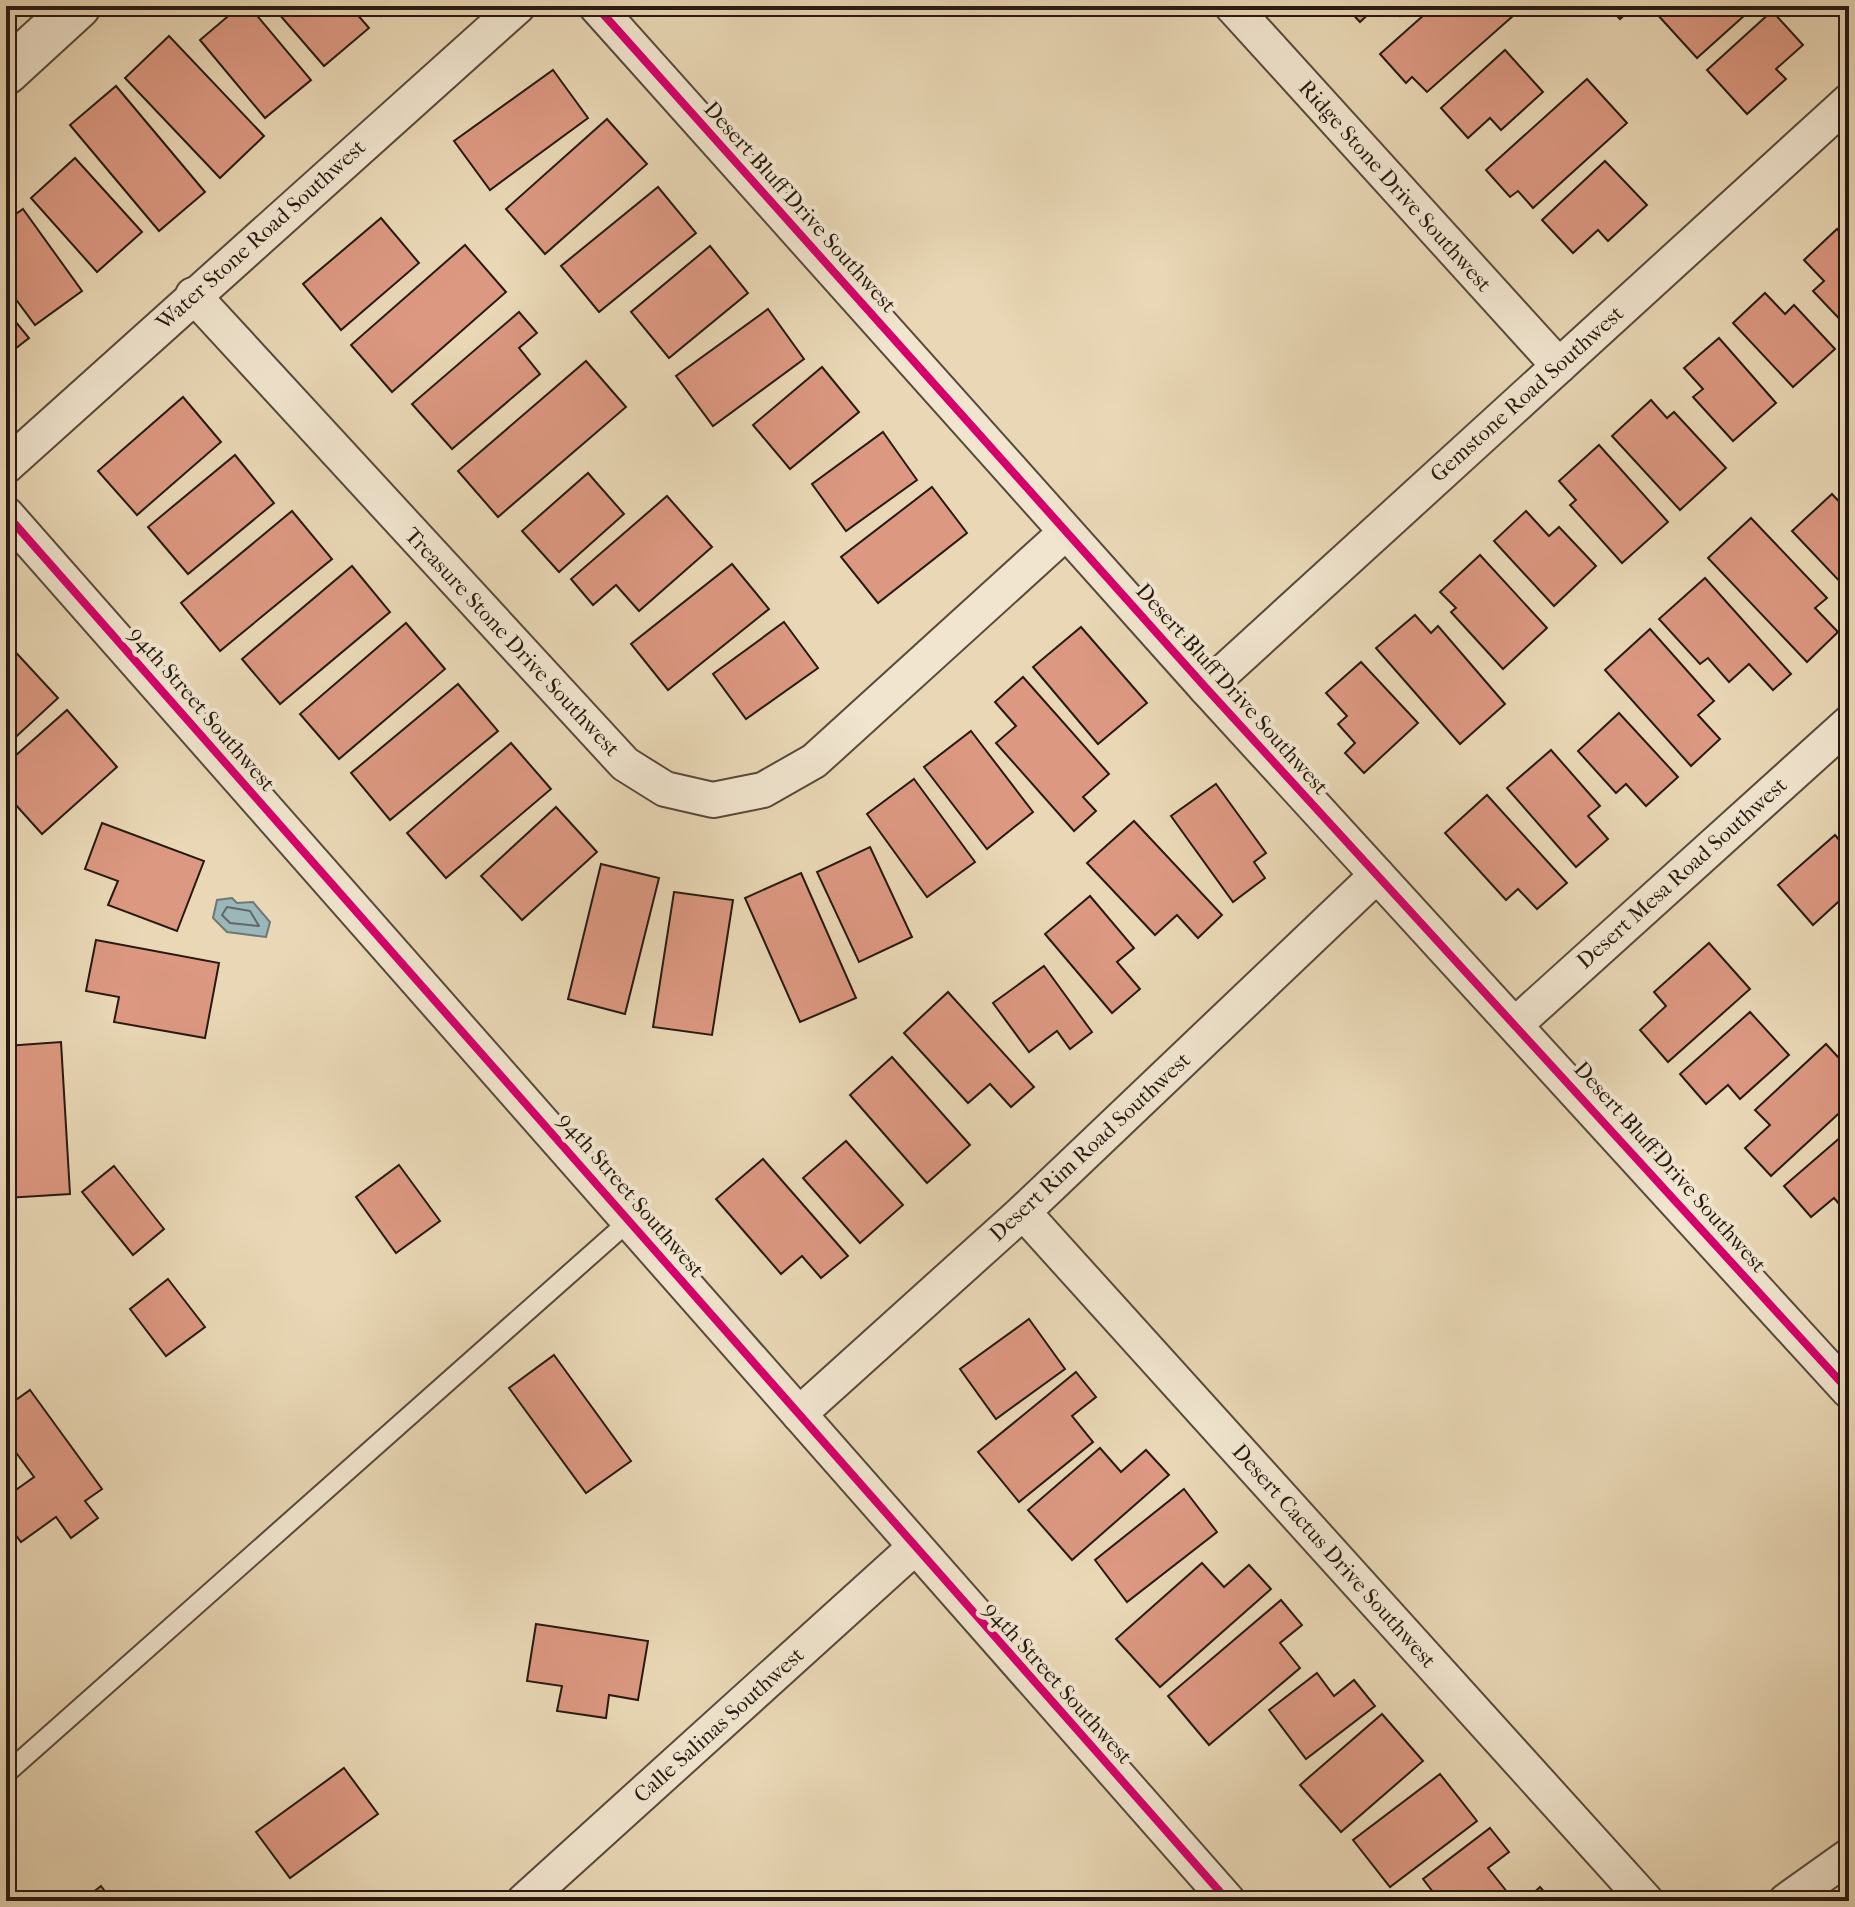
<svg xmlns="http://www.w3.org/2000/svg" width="1855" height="1907" viewBox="0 0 1855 1907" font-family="'IM FELL French Canon',serif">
<rect width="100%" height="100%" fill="#e9d7b5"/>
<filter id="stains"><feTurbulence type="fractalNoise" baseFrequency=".0025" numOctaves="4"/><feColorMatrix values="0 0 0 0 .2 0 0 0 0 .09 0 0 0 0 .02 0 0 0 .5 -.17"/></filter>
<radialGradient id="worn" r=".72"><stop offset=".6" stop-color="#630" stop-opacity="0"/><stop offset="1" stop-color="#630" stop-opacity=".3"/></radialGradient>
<path fill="#9cb7b9" stroke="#6d7876" stroke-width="2" d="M232 898 237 903 253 902 270 922 266 937 227 932 213 918 217 900Z"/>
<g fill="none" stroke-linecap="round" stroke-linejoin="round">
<path stroke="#626866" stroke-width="2" d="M227 907 250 911 259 926 230 923 222 915Z"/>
</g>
<g fill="#dc9881" stroke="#271a12" stroke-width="2">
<path d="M240 6H249L311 80 265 118 200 40Z"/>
<path d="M272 6H350L369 28 324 66Z"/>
<path d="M373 6H393L381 16Z"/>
<path d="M1345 6H1377L1360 22Z"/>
<path d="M1391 6H1412L1400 16Z"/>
<path d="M1434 6H1520L1522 8 1427 92 1412 77 1406 83 1380 54Z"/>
<path d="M1608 6H1634L1620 19Z"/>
<path d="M1664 6H1755L1697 58 1656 13Z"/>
<path d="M1772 11 1803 45 1776 69 1786 79 1747 114 1707 70Z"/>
<path d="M169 36 264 136 220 178 125 78Z"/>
<path d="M1505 50 1543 92 1501 130 1490 118 1468 138 1441 108Z"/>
<path d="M553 70 588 118 490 190 454 141Z"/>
<path d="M1587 79 1627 123 1533 208 1518 191 1510 197 1486 170Z"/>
<path d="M116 86 205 192 159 231 70 125Z"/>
<path d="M607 119 647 164 545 254 506 209Z"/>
<path d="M75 158 142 232 97 272 31 198Z"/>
<path d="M1605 161 1647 205 1608 241 1598 230 1573 253 1542 220Z"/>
<path d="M658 187 696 233 599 312 561 266Z"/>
<path d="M23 209 82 291 35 325 6 286V221Z"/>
<path d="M381 218 419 263 341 330 303 284Z"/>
<path d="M1837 229 1849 242V329L1813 291 1824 281 1804 260Z"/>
<path d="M465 245 506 292 392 392 351 345Z"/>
<path d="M710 246 748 293 669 358 631 312Z"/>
<path d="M1765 293 1785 314 1794 305 1835 349 1793 387 1733 323Z"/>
<path d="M768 309 804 359 713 426 676 376Z"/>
<path d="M6 310 29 338 6 356Z"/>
<path d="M519 312 537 333 519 348 540 374 452 449 412 404Z"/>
<path d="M1719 338 1776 403 1733 441 1693 397 1703 389 1684 368Z"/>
<path d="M586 361 626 407 498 517 458 471Z"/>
<path d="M822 367 859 412 790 469 753 425Z"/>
<path d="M183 397 221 442 137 515 98 471Z"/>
<path d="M1651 400 1667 418 1674 412 1726 468 1680 510 1612 436Z"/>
<path d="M883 432 917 480 846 531 812 484Z"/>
<path d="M1599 445 1668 522 1622 563 1570 505 1576 500 1559 481Z"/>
<path d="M235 455 274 503 188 574 148 527Z"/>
<path d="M588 473 624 514 559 572 522 531Z"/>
<path d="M932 487 967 533 878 603 841 557Z"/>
<path d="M1832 494 1849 512V582L1844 586 1792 531Z"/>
<path d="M667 496 712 547 639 611 616 585 593 605 571 579Z"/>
<path d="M292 511 332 559 220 651 181 603Z"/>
<path d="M1526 511 1549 536 1559 527 1596 566 1554 606 1494 541Z"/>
<path d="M1751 518 1827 598 1815 608 1838 632 1807 662 1708 558Z"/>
<path d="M1480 555 1547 628 1503 669 1451 612 1456 608 1440 592Z"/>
<path d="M732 564 769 609 668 690 631 644Z"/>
<path d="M352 566 390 612 280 704 242 659Z"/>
<path d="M1705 578 1791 674 1773 690 1749 664 1729 682 1708 658 1700 664 1659 619Z"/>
<path d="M1415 615 1431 633 1438 626 1505 704 1460 744 1376 648Z"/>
<path d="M784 622 818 668 746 719 713 674Z"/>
<path d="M406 623 445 669 339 759 300 714Z"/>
<path d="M1081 627 1147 703 1098 744 1033 667Z"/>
<path d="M1650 629 1714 701 1698 715 1720 739 1691 766 1605 670Z"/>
<path d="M9 645 58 698 6 746V648Z"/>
<path d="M1361 662 1418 723 1364 773 1345 753 1355 743 1338 724 1347 716 1326 693Z"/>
<path d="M1023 677 1109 774 1083 797 1096 811 1074 831 996 743 1016 726 995 702Z"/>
<path d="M458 684 498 731 390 820 351 773Z"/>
<path d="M67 710 117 767 42 834 6 794V764Z"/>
<path d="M1619 713 1678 777 1646 806 1626 784 1616 793 1578 751Z"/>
<path d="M971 731 1033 812 987 849 924 767Z"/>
<path d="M511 743 551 789 446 878 407 833Z"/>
<path d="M1551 750 1600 806 1588 816 1608 839 1576 867 1507 788Z"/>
<path d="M914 779 975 862 927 897 867 814Z"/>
<path d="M1216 784 1266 853 1254 862 1265 878 1233 902 1171 816Z"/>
<path d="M1487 795 1567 883 1537 909 1518 889 1506 900 1445 833Z"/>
<path d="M556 807 597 852 522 920 481 876Z"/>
<path d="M1134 821 1222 915 1198 938 1177 915 1155 935 1087 863Z"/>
<path d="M102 823 204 861 177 931 108 905 118 881 85 869Z"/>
<path d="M1849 832V892L1813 925 1778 885 1835 835 1840 841Z"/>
<path d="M870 847 912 937 859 962 817 872Z"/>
<path d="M601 864 659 878 625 1014 568 999Z"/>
<path d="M801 873 856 998 800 1022 745 898Z"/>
<path d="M674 892 733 900 712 1035 653 1027Z"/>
<path d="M1090 896 1134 948 1117 962 1140 989 1112 1013 1045 934Z"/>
<path d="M96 940 219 963 205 1038 114 1022 119 997 86 991Z"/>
<path d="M1709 943 1750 989 1668 1062 1640 1030 1666 1006 1654 992Z"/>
<path d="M1044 966 1092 1032 1070 1049 1057 1031 1029 1052 993 1003Z"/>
<path d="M948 992 1034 1087 1011 1107 990 1084 968 1103 904 1033Z"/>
<path d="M1750 1012 1789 1055 1740 1099 1728 1085 1706 1104 1680 1074Z"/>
<path d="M61 1042 70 1194 6 1198V1046Z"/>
<path d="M1826 1044 1849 1069V1104L1771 1176 1745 1148 1770 1125 1755 1110Z"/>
<path d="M892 1057 970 1145 927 1183 850 1095Z"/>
<path d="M1849 1130V1208L1845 1211 1834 1198 1811 1217 1784 1186Z"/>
<path d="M846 1141 903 1205 860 1243 803 1178Z"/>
<path d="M763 1159 848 1256 821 1278 802 1256 781 1274 716 1199Z"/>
<path d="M399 1165 440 1221 396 1253 356 1197Z"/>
<path d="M114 1166 164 1229 133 1255 82 1192Z"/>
<path d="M168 1279 205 1327 166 1356 130 1309Z"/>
<path d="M1029 1319 1065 1369 996 1419 960 1369Z"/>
<path d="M554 1355 631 1461 586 1493 509 1388Z"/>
<path d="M1076 1372 1096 1397 1072 1416 1093 1442 1019 1502 978 1452Z"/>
<path d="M30 1390 102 1489 85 1501 98 1518 71 1538 56 1517 21 1542 6 1522V1497L34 1477 6 1439V1407Z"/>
<path d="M1100 1448 1121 1472 1146 1450 1169 1475 1072 1560 1028 1510Z"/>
<path d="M1184 1489 1217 1532 1127 1602 1095 1560Z"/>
<path d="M1202 1563 1224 1587 1249 1565 1271 1589 1160 1687 1116 1639Z"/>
<path d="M1281 1600 1302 1625 1280 1643 1300 1668 1209 1745 1168 1696Z"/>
<path d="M536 1624 648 1641 638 1700 609 1695 606 1718 557 1711 562 1686 527 1681Z"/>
<path d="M1317 1673 1334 1696 1354 1680 1375 1706 1306 1759 1269 1710Z"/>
<path d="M1382 1714 1423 1761 1341 1832 1300 1785Z"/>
<path d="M344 1768 378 1814 290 1878 256 1832Z"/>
<path d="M1440 1774 1477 1821 1390 1887 1353 1840Z"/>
<path d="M1490 1828 1509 1852 1488 1868 1508 1893 1498 1901H1440L1423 1879Z"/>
<path d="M101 1886 112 1901H82Z"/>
<path d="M1540 1887 1552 1901H1525Z"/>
</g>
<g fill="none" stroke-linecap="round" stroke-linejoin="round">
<defs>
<path id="service" d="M9 1771 629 1221"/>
<g id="minor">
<path d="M596 6 1206 688 1849 1391"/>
<path d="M1232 6 1559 366"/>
<path d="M193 295 625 764 665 789 713 800 763 790 814 761 1065 533"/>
<path d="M6 466 518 6"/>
<path d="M6 514 1228 1901"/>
<path d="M1206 688 1849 101"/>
<path d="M1516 1024 1849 723"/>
<path d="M1023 1212 1646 1901"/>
<path d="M799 1414 1023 1212 1377 875"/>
<path d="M524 1901 914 1548"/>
<path d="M1786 1901 1849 1856"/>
</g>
<path id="tertiary" d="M6 72 78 6"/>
</defs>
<use href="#service" stroke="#58493b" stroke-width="22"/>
<use href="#minor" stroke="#58493b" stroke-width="38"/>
<use href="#tertiary" stroke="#58493b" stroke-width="48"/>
<use href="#service" stroke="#f1e5cf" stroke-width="18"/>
<use href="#minor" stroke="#f1e5cf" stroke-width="34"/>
<use href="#tertiary" stroke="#f1e5cf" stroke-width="44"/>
<defs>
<g id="cycleway">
<path d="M596 6 1206 688 1849 1391"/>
<path d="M6 514 1228 1901"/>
</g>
</defs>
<use href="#cycleway" stroke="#f1e5cf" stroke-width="13"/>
<use href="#cycleway" stroke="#d6006c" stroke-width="8"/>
</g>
<g text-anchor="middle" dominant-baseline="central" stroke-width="8" stroke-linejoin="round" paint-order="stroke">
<g font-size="22" fill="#271a12" stroke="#f1e5cf">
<text transform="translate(1395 186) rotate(48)">Ridge Stone Drive Southwest</text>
<text transform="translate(800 207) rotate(48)">Desert Bluff Drive Southwest</text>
<text transform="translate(261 235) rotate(-42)">Water Stone Road Southwest</text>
<text transform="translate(1527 394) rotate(-42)">Gemstone Road Southwest</text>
<text transform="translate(512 642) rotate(47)">Treasure Stone Drive Southwest</text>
<text transform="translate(1232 689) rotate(48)">Desert Bluff Drive Southwest</text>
<text transform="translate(202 709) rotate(49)">94th Street Southwest</text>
<text transform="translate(1682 873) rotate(-42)">Desert Mesa Road Southwest</text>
<text transform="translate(1090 1147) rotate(-43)">Desert Rim Road Southwest</text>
<text transform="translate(1670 1167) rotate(48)">Desert Bluff Drive Southwest</text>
<text transform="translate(631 1195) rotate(49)">94th Street Southwest</text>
<text transform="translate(1334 1556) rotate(48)">Desert Cactus Drive Southwest</text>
<text transform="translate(1058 1683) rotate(48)">94th Street Southwest</text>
<text transform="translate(719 1725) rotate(-42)">Calle Salinas Southwest</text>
</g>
</g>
<rect width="1855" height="1907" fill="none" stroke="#e9d7b5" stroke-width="32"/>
<rect x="8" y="8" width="1839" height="1891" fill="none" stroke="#271a12" stroke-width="4"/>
<rect x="16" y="16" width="1823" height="1875" fill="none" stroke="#271a12" stroke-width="2"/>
<rect width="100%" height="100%" filter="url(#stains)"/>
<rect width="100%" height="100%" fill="url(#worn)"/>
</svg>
